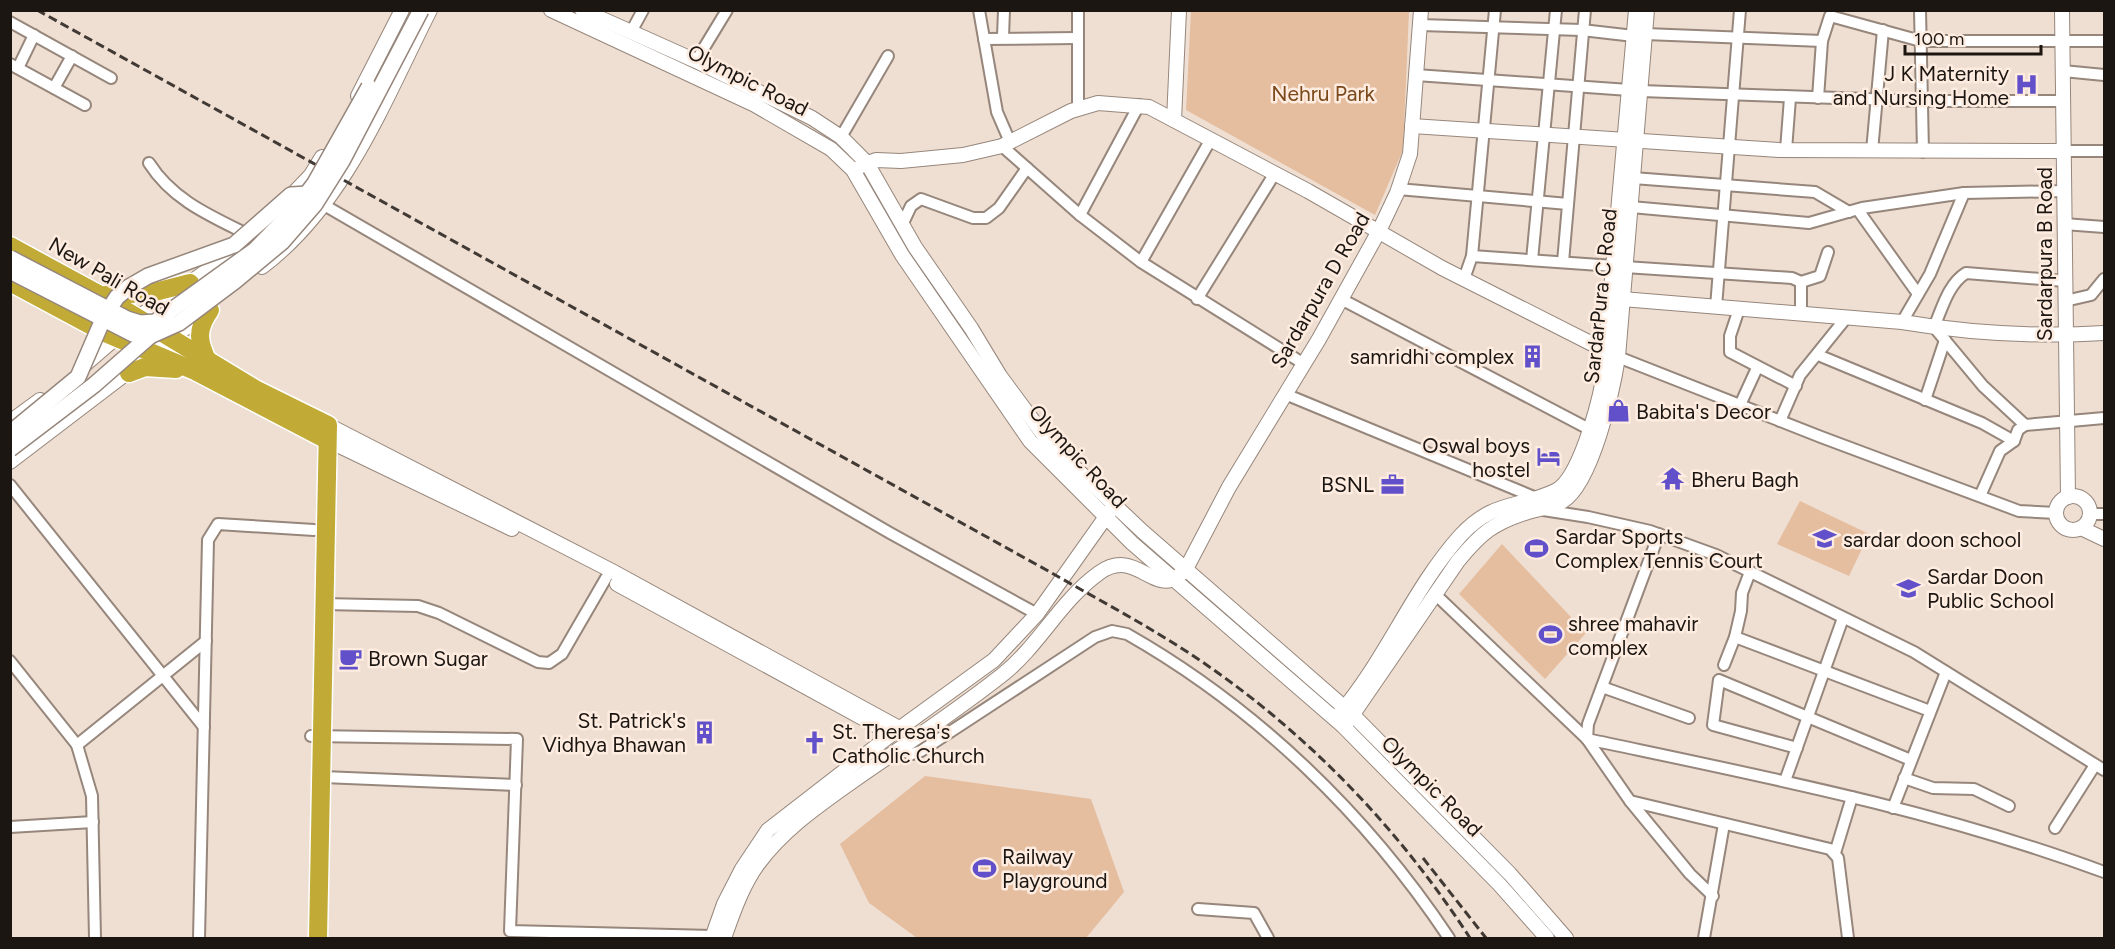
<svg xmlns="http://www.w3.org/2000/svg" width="2115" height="949" viewBox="0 0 2115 949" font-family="Figtree,sans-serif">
<rect width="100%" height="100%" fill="#efdfd2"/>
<g fill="#e5bd9f">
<path d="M1191 11H1409L1403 150 1375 215 1186 110Z"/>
<path d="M1800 501 1869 534 1849 576 1777 544Z"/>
<path d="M1502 544 1586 633 1545 679 1459 594Z"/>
<path d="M925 776 1091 799 1124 892 1086 938H917L869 903 840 844Z"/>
</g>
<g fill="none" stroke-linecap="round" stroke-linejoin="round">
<defs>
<g id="minor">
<path d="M979 10 997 112 1010 142"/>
<path d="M1920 10 1923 152"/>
<path d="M10 22 111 78"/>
<path d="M1420 25 1582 30 1634 36"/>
<path d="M631 32 643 10"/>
<path d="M1645 34 1822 41"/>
<path d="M1003 37 1004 10"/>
<path d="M984 39 1077 38"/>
<path d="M696 61 727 10"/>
<path d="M10 64 85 105"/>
<path d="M18 68 34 35"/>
<path d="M2063 71 2104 75"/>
<path d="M1416 75 1629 90"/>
<path d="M54 88 72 56"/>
<path d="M1641 91 1922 101H2063"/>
<path d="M1818 98 1822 41 1830 16 1921 41H2104"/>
<path d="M1078 109V10"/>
<path d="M841 137 888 56"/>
<path d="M1002 146 1080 215 1141 262 1304 364"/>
<path d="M1786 150 1790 98"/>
<path d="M1872 151 1883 30"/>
<path d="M2065 151H2104"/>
<path d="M149 163C177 207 225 221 268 245"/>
<path d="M1633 178 1815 192 1849 212"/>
<path d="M1398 189 1568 204"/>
<path d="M324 205 890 533 1037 614"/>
<path d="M1631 207 1809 223 1862 208 1964 193 2064 191"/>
<path d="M1858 210 1918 294"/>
<path d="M1080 215 1139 105"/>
<path d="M903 223 911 206 921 199 973 218H986L999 208 1027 168"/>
<path d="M2064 224 2104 227"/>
<path d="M1472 256 1614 266"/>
<path d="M1532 260 1556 10"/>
<path d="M1141 262 1211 139"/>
<path d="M1563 262 1585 10"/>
<path d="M1625 267 1792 278 1801 282V314"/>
<path d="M1464 279 1472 256 1495 10"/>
<path d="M2065 281 1966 273C1948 284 1942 309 1934 327L1983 386 2025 425 2104 418"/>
<path d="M1801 282 1820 276 1828 252"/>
<path d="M1197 299 1275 173"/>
<path d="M1341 299 1589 429"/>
<path d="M2065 301 2091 295 2104 279"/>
<path d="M1716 307 1740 10"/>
<path d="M1739 309 1730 336V352L1796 386"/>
<path d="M1902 322 1930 274 1964 193"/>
<path d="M1818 355 1982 423 2014 441 2018 430 2025 425"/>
<path d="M1618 357 1821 437 2019 511 2056 513"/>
<path d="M1285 394 1534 497 1537 509 1588 517 1650 531 1716 555 1914 652 2104 770"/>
<path d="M1925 400 1945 340"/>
<path d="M1740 405 1757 368"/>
<path d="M1780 421 1800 375 1846 318"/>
<path d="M10 485 204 727"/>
<path d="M1980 496 2000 451 2014 441"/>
<path d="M2090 514H2104"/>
<path d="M1750 572 1742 593 1741 611 1735 637 1930 711"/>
<path d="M1435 594 1587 739"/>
<path d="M323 604 418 606 439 613 538 662 549 663 562 654 606 578"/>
<path d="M10 661 77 745"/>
<path d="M1724 665 1735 637"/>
<path d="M1602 687 1689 718"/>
<path d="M311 736 517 739 510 931 713 936"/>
<path d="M1587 739 1588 724 1659 534"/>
<path d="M1797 748 1713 725 1719 680 1911 760"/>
<path d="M897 750 912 754 921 751 1095 637 1112 631 1127 634C1257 708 1367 815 1449 938"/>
<path d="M323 777 516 785"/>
<path d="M1904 778 1933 788 1974 789 2009 806"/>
<path d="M1785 781 1843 618"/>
<path d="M1630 801 1690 874 1713 896"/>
<path d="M1893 808 1946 672"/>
<path d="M10 827 93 822"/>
<path d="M2055 828 2095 765"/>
<path d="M1835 853 1852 797"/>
<path d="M1198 909 1254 913 1268 938"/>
<path d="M95 938 92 796 77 745 206 641"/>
<path d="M199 938 208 540 218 524 314 530"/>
<path d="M1704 938 1724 824"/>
<path d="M1848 938 1838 858 1830 849 1630 801 1587 739C1761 776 1937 810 2104 872"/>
</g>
<g id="tertiary">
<path d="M551 10 755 105 831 149 853 170 902 255 1030 441 1132 543 1343 726 1499 884 1547 938"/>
<path d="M582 10 696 61 812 118 841 137 867 163 915 247 971 328 1000 376 1051 445 1142 531 1353 715 1510 874 1566 938"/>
<path d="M2062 10 2068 497"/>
<path d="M358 96 402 10"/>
<path d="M1174 120 1179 10"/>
<path d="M1412 126 1779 150 2065 151"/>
<path d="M861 166 876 160 901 161 963 155 1002 146 1071 111 1098 103 1149 107 1308 191 1442 268 1618 357"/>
<path d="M287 200 311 175 322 157"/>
<path d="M262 267C345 204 384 101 430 10"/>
<path d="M1622 299 1902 322C1968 333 2038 337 2104 333"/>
<path d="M81 368 155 304 190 283 242 245"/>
<path d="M10 422 40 400"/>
<path d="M328 425 610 570 899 728"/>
<path d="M327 440 512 529"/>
<path d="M10 462 208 311"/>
<circle cx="2073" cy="513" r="17"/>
<path d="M2081 528 2104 539"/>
<path d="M617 584 890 733"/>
<path d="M1340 713C1387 658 1413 588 1461 535 1494 500 1516 509 1555 491 1579 480 1598 406 1603 380L1636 10"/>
<path d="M1349 720 1458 561C1481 533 1493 523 1528 512 1539 509 1553 507 1563 501 1592 483 1613 390 1618 357L1647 10"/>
<path d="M712 938 724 904 742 869 768 830 892 734 994 660 1037 614 1110 511"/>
<path d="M724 938C733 913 742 886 758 864 784 829 818 806 853 781 903 746 954 713 1002 675 1039 646 1060 601 1099 573 1139 544 1157 607 1187 567L1229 487 1319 339 1379 231 1397 193 1410 154 1421 10"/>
</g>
<g id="trunk">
<path d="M10 246 100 295 255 389 328 425 318 938"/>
<path d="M10 282 105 333 195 371 327 440"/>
<path d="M105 295 151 293 190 283"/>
<path d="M208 362C198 341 196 330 210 310"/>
<path d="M129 373 145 367 176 369"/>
</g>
</defs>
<use href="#minor" stroke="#96867b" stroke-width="14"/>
<use href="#tertiary" stroke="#96867b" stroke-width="16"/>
<use href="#trunk" stroke="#fff" stroke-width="21"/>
<use href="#minor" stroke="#fff" stroke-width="10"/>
<use href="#tertiary" stroke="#fff" stroke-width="14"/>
<use href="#trunk" stroke="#c2aa36" stroke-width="18"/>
<g stroke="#413934" stroke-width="3" stroke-dasharray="9 4.5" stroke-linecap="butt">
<path d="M37 10 1050 572C1104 603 1160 632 1211 668 1313 739 1402 833 1470 938"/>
<path d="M1423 858 1486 938"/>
</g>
<defs>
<g id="secondary-bridge">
<path d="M10 258 127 319 140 323 155 322 255 250 296 208 315 183 369 87"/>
<path d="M10 271 133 334 150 336 179 323 235 281 282 242 315 204 342 161 421 10"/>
<path d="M10 433 78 377 104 317 117 297 129 287 148 276 234 245 291 195 308 194"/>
<path d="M10 449 94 385 150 336"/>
</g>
</defs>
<use href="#secondary-bridge" stroke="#96867b" stroke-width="18" stroke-linecap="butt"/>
<use href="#secondary-bridge" stroke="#fff" stroke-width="15"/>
</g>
<defs>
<symbol id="hospital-bare" viewBox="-9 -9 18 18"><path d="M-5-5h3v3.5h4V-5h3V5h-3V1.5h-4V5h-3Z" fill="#6150c9" stroke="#fdecdf" stroke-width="2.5" paint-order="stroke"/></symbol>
<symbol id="building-bare" viewBox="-9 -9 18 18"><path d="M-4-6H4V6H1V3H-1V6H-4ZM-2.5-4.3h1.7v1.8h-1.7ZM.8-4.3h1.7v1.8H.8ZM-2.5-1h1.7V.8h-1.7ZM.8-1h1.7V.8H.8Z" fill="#6150c9" stroke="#fdecdf" stroke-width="2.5" paint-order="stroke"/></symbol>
<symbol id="shop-bare" viewBox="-9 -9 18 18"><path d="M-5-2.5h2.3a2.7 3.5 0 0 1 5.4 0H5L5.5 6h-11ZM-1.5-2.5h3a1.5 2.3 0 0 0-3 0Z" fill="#6150c9" stroke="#fdecdf" stroke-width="2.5" paint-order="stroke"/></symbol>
<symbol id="hotel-bare" viewBox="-9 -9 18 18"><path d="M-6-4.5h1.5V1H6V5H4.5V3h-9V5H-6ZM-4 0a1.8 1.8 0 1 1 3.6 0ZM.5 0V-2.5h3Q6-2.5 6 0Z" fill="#6150c9" stroke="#fdecdf" stroke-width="2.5" paint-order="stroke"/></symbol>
<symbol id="temple-bare" viewBox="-9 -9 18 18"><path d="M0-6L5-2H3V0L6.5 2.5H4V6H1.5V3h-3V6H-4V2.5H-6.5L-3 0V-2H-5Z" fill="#6150c9" stroke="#fdecdf" stroke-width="2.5" paint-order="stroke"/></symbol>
<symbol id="office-bare" viewBox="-9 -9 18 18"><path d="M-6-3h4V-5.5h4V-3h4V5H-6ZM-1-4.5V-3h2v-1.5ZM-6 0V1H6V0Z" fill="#6150c9" stroke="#fdecdf" stroke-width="2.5" paint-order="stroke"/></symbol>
<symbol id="school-bare" viewBox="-9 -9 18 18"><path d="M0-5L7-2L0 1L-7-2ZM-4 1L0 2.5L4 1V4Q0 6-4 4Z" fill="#6150c9" stroke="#fdecdf" stroke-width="2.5" paint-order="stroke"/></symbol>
<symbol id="stadium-bare" viewBox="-9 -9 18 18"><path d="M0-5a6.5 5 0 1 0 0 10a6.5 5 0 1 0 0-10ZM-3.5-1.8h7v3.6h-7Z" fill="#6150c9" stroke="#fdecdf" stroke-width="2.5" paint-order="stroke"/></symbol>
<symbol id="cafe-bare" viewBox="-9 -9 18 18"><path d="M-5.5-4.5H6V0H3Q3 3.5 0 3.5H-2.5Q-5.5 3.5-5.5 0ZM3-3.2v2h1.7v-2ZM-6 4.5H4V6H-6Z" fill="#6150c9" stroke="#fdecdf" stroke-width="2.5" paint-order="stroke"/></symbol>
<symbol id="church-bare" viewBox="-9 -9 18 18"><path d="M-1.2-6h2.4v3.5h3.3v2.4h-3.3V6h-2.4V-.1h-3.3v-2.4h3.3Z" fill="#6150c9" stroke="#fdecdf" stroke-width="2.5" paint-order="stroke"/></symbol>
</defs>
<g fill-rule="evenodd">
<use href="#hospital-bare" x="2010" y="68" width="33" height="33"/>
<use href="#building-bare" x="1516" y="340" width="33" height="33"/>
<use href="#shop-bare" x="1602" y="394" width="33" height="33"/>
<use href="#hotel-bare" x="1532" y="440" width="33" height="33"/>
<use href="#temple-bare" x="1656" y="462" width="33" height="33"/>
<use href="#office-bare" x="1376" y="468" width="33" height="33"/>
<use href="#school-bare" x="1808" y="522" width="33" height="33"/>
<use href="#stadium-bare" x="1520" y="532" width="33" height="33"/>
<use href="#school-bare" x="1892" y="572" width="33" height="33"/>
<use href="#stadium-bare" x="1534" y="618" width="33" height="33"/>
<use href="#cafe-bare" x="334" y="642" width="33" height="33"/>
<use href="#building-bare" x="688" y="716" width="33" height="33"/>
<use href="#church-bare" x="798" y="726" width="33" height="33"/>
<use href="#stadium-bare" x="968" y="852" width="33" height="33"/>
</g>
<g text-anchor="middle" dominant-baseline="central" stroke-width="5" stroke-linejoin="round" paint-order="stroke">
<g font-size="21" fill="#1c1612" stroke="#fdecdf" text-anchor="start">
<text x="2009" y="73" text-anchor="end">J K Maternity<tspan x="2009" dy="24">and Nursing Home</tspan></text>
<text x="1514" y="356" text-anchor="end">samridhi complex</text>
<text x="1636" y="411">Babita's Decor</text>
<text x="1530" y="445" text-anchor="end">Oswal boys<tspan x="1530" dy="24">hostel</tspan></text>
<text x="1691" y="479">Bheru Bagh</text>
<text x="1374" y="484" text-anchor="end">BSNL</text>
<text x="1555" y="536">Sardar Sports<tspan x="1555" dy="24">Complex Tennis Court</tspan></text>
<text x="1843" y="539">sardar doon school</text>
<text x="1927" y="576">Sardar Doon<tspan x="1927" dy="24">Public School</tspan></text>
<text x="1568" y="623">shree mahavir<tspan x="1568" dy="24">complex</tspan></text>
<text x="368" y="658">Brown Sugar</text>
<text x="686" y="720" text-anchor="end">St. Patrick's<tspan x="686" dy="24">Vidhya Bhawan</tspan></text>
<text x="832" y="731">St. Theresa's<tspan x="832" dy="24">Catholic Church</tspan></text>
<text x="1002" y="856">Railway<tspan x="1002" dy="24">Playground</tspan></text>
</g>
<g font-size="21" fill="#1c1612" stroke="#fdecdf">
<text transform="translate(748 80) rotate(27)">Olympic Road</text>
<text transform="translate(2044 254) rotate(-90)">Sardarpura B Road</text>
<text transform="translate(109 276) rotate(30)">New Pali Road</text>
<text transform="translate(1320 290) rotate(-60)">Sardarpura D Road</text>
<text transform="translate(1600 296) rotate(-84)">SardarPura C Road</text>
<text transform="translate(1078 456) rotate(47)">Olympic Road</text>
<text transform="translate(1432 786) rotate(45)">Olympic Road</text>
</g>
<g font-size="21" fill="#7a481a" stroke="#fdecdf">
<text x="1323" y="93">Nehru Park</text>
</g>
</g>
<rect width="2115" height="949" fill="none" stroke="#1c1612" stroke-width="24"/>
<path d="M1905 45v9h136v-9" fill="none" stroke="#1c1612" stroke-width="3"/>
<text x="1914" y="45" font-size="18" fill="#1c1612" stroke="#fdecdf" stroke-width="4.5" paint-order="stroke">100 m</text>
</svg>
